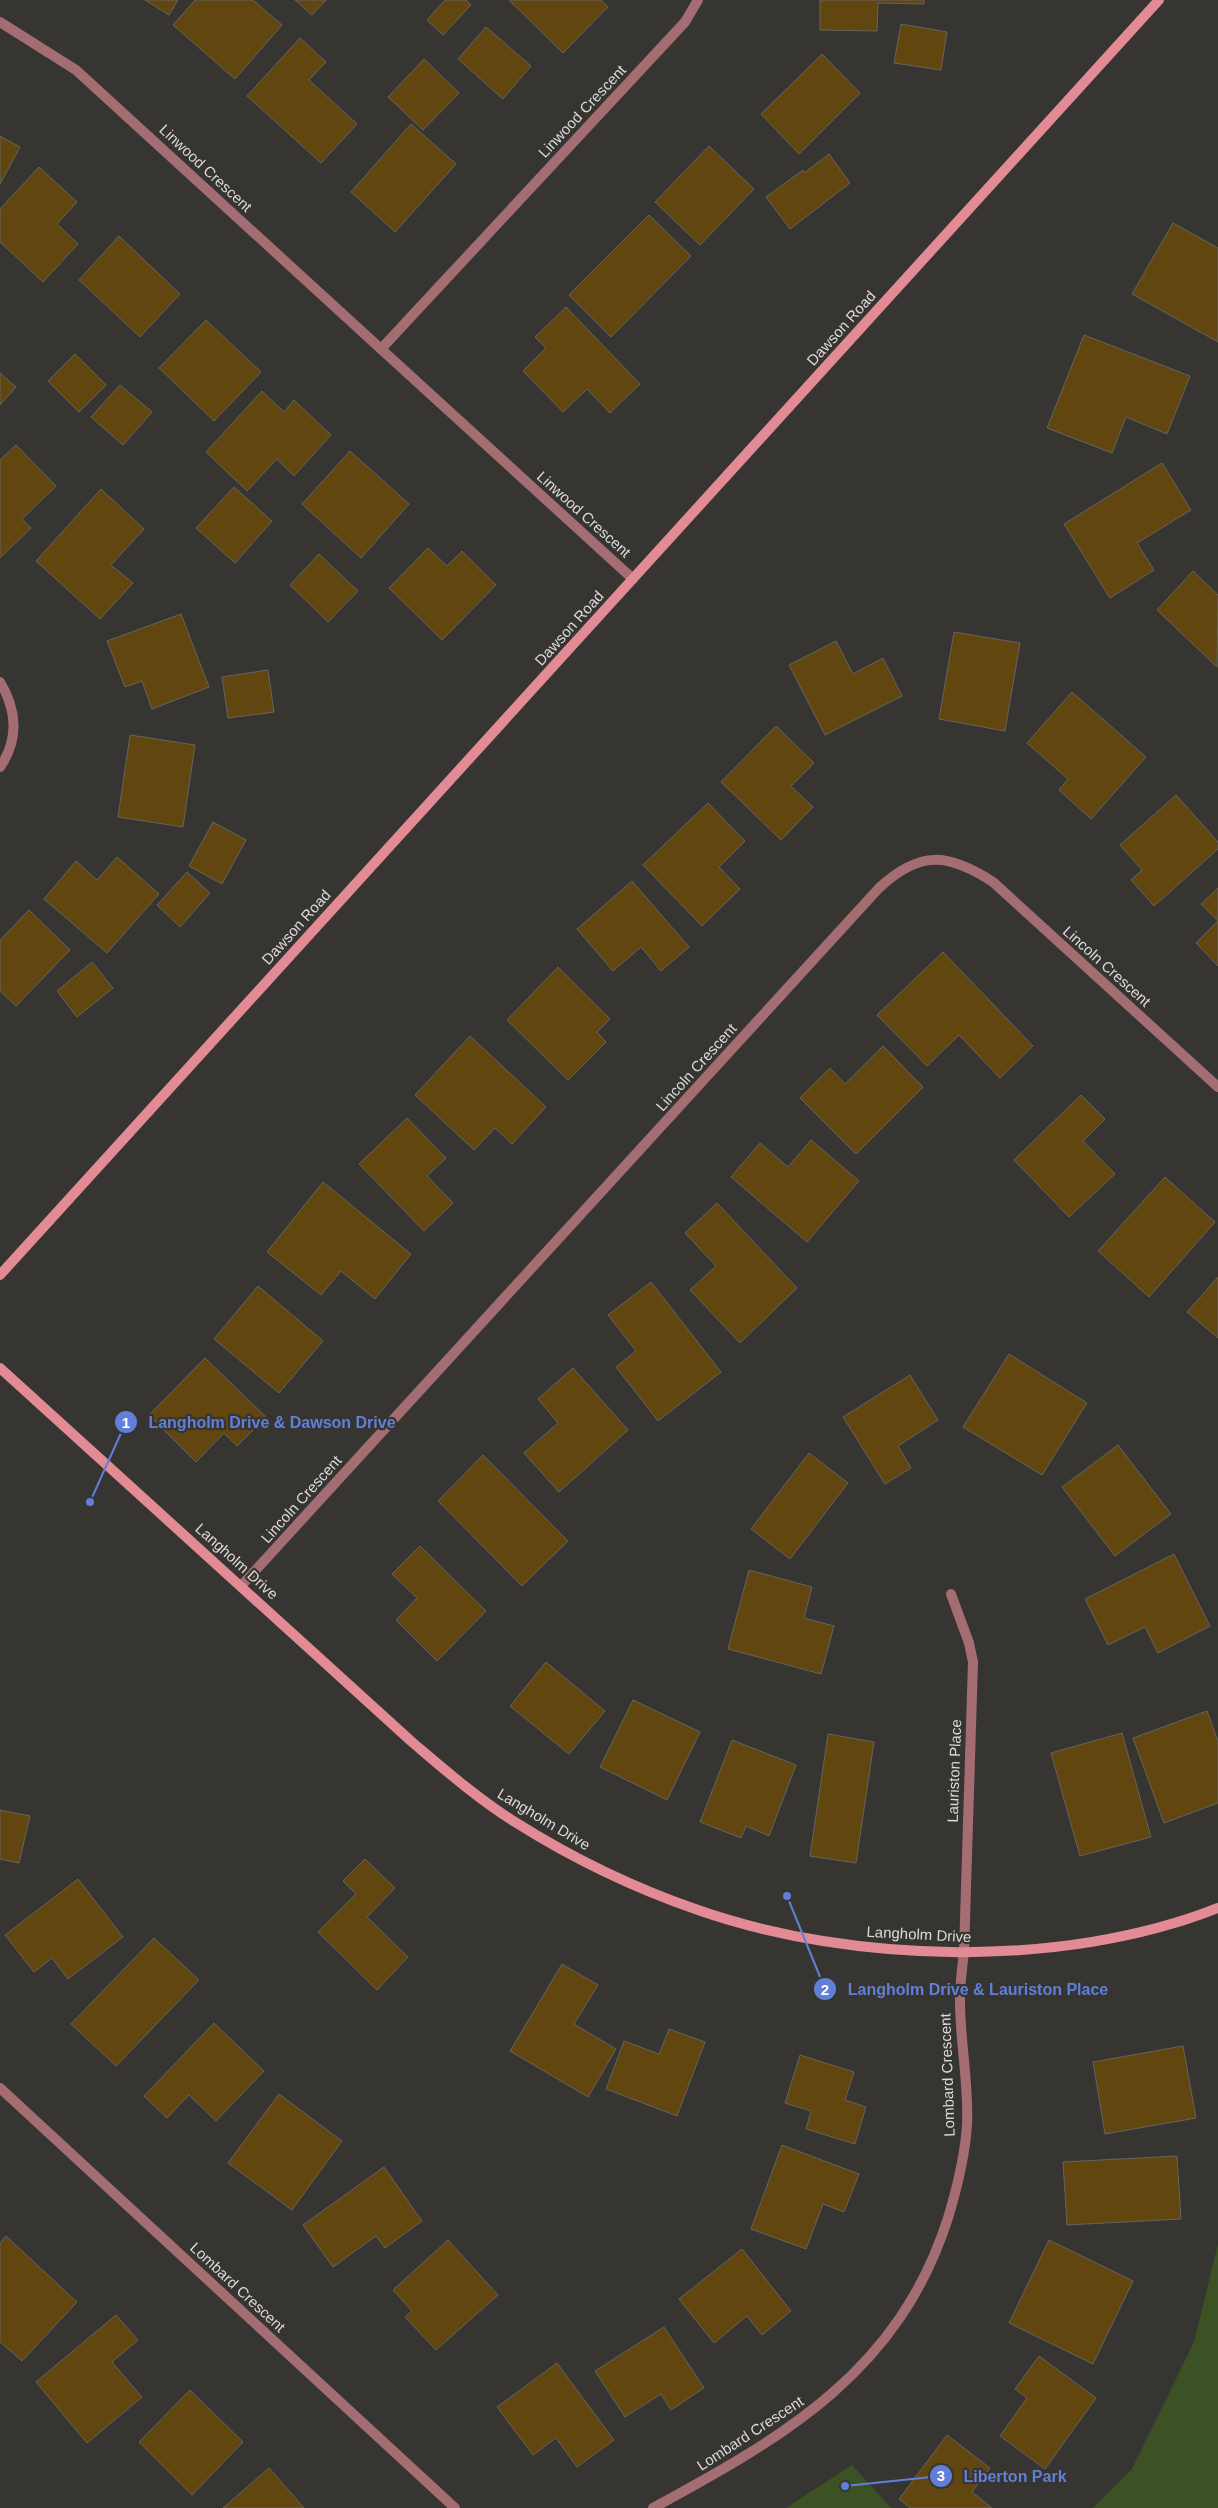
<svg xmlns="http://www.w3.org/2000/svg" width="1218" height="2508" viewBox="0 0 1218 2508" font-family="Helvetica,sans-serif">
<rect width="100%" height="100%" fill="#373531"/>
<g fill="#3c5225">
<path d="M1218 2244V2508H1093L1132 2469 1194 2342Z"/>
<path d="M852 2465 891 2508H786Z"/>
</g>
<g fill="#61470f" stroke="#666360">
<path d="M145 0H178L169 15Z"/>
<path d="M195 0H253L282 25 235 79 173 25Z"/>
<path d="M295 0H326L312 15Z"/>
<path d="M445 0H466L471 5 443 35 427 20Z"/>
<path d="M509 0H601L608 7 563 53Z"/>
<path d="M820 0H924V4L878 3 877 31 820 30Z"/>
<path d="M901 24 947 32 941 70 894 63Z"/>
<path d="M486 27 531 66 503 99 458 59Z"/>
<path d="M300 38 326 62 309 80 357 124 321 163 247 96Z"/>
<path d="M822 54 860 93 799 154 761 114Z"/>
<path d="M424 59 459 93 423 130 388 97Z"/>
<path d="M411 124 456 164 395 232 351 192Z"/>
<path d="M0 136 20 147 0 184Z"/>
<path d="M709 146 754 189 700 245 655 202Z"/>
<path d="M829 154 850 183 790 229 766 197 803 170 804 173Z"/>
<path d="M39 167 77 202 57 224 78 244 43 282 0 242V209Z"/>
<path d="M649 215 691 256 611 337 569 295Z"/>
<path d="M1173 223 1218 248V342L1132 294Z"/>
<path d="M119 236 180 294 140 337 79 280Z"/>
<path d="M566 307 640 384 610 413 587 389 563 412 523 371 546 348 535 337Z"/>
<path d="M206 320 261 372 214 421 159 368Z"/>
<path d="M1084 335 1190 376 1167 434 1126 417 1112 453 1047 428Z"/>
<path d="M75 354 106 385 79 412 48 381Z"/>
<path d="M0 373 16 387 0 405Z"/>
<path d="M120 385 152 412 123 445 91 417Z"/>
<path d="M262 391 284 412 294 400 331 435 294 476 277 459 247 491 206 452Z"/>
<path d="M16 445 56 486 22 519 31 528 0 558V460Z"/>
<path d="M350 451 409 504 361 558 302 504Z"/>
<path d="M1162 463 1191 510 1137 543 1154 570 1110 598 1064 524Z"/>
<path d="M234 487 272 521 235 563 196 528Z"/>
<path d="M101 489 144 529 111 565 133 583 100 619 36 561Z"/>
<path d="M428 548 447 566 462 551 496 585 442 640 389 588Z"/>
<path d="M319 554 358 591 328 622 290 585Z"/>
<path d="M1193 571 1218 595 1217 667 1157 610Z"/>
<path d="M181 614 209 687 152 709 142 681 125 687 107 641Z"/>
<path d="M954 632 1020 643 1005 731 939 719Z"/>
<path d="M836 641 853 674 883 658 902 696 825 735 789 665Z"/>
<path d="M268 670 274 712 228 718 222 677Z"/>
<path d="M1072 692 1146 757 1091 819 1059 790 1068 779 1027 743Z"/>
<path d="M776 726 814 763 791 786 813 807 781 840 721 782Z"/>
<path d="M130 735 195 745 183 827 118 817Z"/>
<path d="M1176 795 1218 842V849L1154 906 1131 880 1142 870 1120 845Z"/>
<path d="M708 803 745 841 719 867 740 889 702 926 643 865Z"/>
<path d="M213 822 246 840 222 884 189 866Z"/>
<path d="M117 857 159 894 107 953 44 899 76 861 97 880Z"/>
<path d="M187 872 210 893 180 927 157 905Z"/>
<path d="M632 881 689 947 661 971 641 947 613 971 577 929Z"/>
<path d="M1218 888V966L1196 943 1218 921 1201 904Z"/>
<path d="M29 910 70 950 16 1006 0 991V940Z"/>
<path d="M943 952 1033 1046 1000 1078 959 1035 927 1066 877 1015Z"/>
<path d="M92 962 113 988 77 1017 57 991Z"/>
<path d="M558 967 610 1019 597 1032 606 1042 568 1080 507 1020Z"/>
<path d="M470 1036 546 1107 512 1144 495 1128 474 1150 415 1095Z"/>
<path d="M883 1046 923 1087 856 1154 800 1098 830 1068 845 1084Z"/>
<path d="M1081 1095 1105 1119 1083 1141 1115 1174 1069 1217 1014 1160Z"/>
<path d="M407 1118 446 1158 427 1176 453 1203 424 1231 359 1164Z"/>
<path d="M811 1140 859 1181 807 1242 731 1177 760 1143 788 1167Z"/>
<path d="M1165 1177 1215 1222 1149 1297 1098 1251Z"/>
<path d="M323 1182 411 1254 375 1299 341 1271 321 1295 267 1252Z"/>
<path d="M717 1203 797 1288 740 1343 690 1290 716 1266 685 1233Z"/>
<path d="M1218 1277V1338L1187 1312Z"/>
<path d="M651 1282 721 1372 658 1421 616 1367 636 1351 608 1315Z"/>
<path d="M258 1286 323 1341 279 1393 214 1339Z"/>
<path d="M1009 1354 1087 1403 1042 1475 963 1427Z"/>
<path d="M205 1358 266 1417 237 1446 224 1433 196 1462 149 1415Z"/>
<path d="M573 1368 628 1430 559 1492 524 1453 558 1423 538 1399Z"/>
<path d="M910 1375 938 1420 898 1446 911 1468 885 1484 843 1417Z"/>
<path d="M1118 1445 1171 1514 1115 1556 1062 1487Z"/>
<path d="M809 1453 848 1483 790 1559 751 1529Z"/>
<path d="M483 1455 568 1541 522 1586 438 1501Z"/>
<path d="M420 1546 486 1611 437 1661 396 1620 417 1598 392 1574Z"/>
<path d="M1174 1554 1210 1626 1158 1653 1145 1627 1108 1645 1085 1599Z"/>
<path d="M749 1570 812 1587 804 1618 834 1626 821 1674 728 1649Z"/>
<path d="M546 1662 605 1711 569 1754 510 1706Z"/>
<path d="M633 1700 700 1732 667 1800 600 1767Z"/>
<path d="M1207 1711 1218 1741V1803L1164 1823 1133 1738Z"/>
<path d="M1122 1733 1151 1837 1080 1856 1051 1753Z"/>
<path d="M828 1734 874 1742 856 1863 810 1856Z"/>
<path d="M732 1740 796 1765 769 1836 746 1826 741 1838 700 1822Z"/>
<path d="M0 1810 30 1816 19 1863 0 1859Z"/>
<path d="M365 1859 395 1888 367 1917 408 1957 377 1990 318 1932 356 1894 343 1881Z"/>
<path d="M78 1879 123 1937 68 1979 52 1958 34 1972 5 1935Z"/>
<path d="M154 1938 199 1980 116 2066 71 2024Z"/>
<path d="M562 1964 598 1985 574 2024 616 2049 588 2097 510 2051Z"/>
<path d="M214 2023 264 2071 216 2121 189 2095 167 2118 144 2096Z"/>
<path d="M669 2029 705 2042 677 2116 606 2089 624 2041 659 2054Z"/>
<path d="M1183 2046 1196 2118 1105 2134 1093 2062Z"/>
<path d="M800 2055 854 2072 845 2100 866 2107 855 2144 806 2129 811 2111 785 2103Z"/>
<path d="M279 2094 342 2141 292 2210 228 2163Z"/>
<path d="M782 2145 859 2174 844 2212 823 2204 806 2249 751 2229Z"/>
<path d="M1177 2156 1181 2219 1067 2225 1063 2162Z"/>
<path d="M384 2167 422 2221 385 2248 376 2236 333 2267 303 2225Z"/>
<path d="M6 2236 77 2302 22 2361 0 2342V2243Z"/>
<path d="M448 2240 498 2295 436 2350 405 2317 412 2311 393 2290Z"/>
<path d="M1049 2240 1133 2281 1093 2364 1009 2323Z"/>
<path d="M742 2249 791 2311 762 2335 747 2316 714 2343 679 2299Z"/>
<path d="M116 2315 138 2340 112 2362 142 2397 87 2443 36 2382Z"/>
<path d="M664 2327 704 2388 671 2410 661 2394 625 2417 595 2371Z"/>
<path d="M1039 2356 1096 2398 1045 2469 1000 2436 1027 2398 1015 2389Z"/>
<path d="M557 2363 614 2440 577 2467 556 2438 533 2455 497 2407Z"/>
<path d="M190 2390 243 2442 192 2495 139 2442Z"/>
<path d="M947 2435 990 2468 972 2492 992 2508H910L899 2499Z"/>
<path d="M269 2468 304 2508H223Z"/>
</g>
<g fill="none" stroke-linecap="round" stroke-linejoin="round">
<g stroke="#a46d72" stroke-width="10">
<path d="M0 22 76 70 381 349 685 22 698 0"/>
<path d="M381 349 633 579"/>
<path d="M0 682C17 710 19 740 0 767"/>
<path d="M242 1585 879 888C920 850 948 853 993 882L1218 1087"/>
<path d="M0 2088 455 2508"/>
<path d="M653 2508C786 2436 899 2371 948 2218 957 2188 965 2157 967 2125 969 2084 960 2042 960 2001 960 1985 962 1968 964 1952L973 1662 969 1643 951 1594"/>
</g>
<g stroke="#e28b94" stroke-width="10">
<path d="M0 1275 1159 0"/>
<path d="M0 1368 412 1742C445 1770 478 1799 515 1822 572 1858 634 1888 698 1910 853 1964 1064 1969 1218 1908"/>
</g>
</g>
<g text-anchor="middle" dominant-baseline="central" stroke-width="4.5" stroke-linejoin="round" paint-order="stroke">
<g font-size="15" fill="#dbdad8" stroke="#373531">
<text transform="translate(582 111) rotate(-47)">Linwood Crescent</text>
<text transform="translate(206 168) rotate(43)">Linwood Crescent</text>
<text transform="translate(841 328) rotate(-48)">Dawson Road</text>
<text transform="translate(584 514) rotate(42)">Linwood Crescent</text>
<text transform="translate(569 628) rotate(-48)">Dawson Road</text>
<text transform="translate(296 927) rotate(-48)">Dawson Road</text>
<text transform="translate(1107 966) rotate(42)">Lincoln Crescent</text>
<text transform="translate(696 1067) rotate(-48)">Lincoln Crescent</text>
<text transform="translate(301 1499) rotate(-48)">Lincoln Crescent</text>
<text transform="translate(237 1561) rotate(42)">Langholm Drive</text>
<text transform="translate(954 1771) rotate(-88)">Lauriston Place</text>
<text transform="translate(544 1819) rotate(31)">Langholm Drive</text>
<text transform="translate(919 1934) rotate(3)">Langholm Drive</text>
<text transform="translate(947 2075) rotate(-92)">Lombard Crescent</text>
<text transform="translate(238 2287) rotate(43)">Lombard Crescent</text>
<text transform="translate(750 2433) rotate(-33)">Lombard Crescent</text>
</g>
</g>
<path fill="none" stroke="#607fd8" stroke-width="2" d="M90 1502L126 1422M787 1896L825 1989M845 2486L941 2476"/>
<g fill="#607fd8" stroke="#373531" stroke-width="2">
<circle cx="90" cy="1502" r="5"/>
<circle cx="787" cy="1896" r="5"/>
<circle cx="845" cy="2486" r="5"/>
<circle cx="126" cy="1422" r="12"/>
<circle cx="825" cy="1989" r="12"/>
<circle cx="941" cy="2476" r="12"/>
</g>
<g font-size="15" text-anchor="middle" font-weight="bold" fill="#fff">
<text x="126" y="1428">1</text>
<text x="825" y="1995">2</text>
<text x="941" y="2481">3</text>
</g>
<g font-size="16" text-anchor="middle" font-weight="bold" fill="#607fd8" stroke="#373531" stroke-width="4.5" stroke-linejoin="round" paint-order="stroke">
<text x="272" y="1428">Langholm Drive &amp; Dawson Drive</text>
<text x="978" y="1995">Langholm Drive &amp; Lauriston Place</text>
<text x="1015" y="2482">Liberton Park</text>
</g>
</svg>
